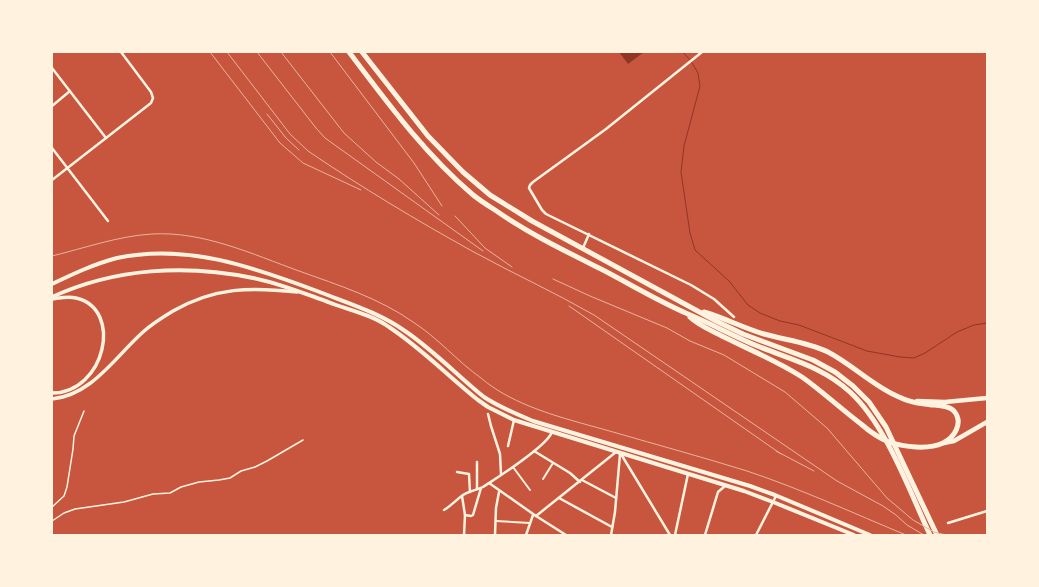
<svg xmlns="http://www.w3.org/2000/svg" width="1039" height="587" viewBox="0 0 1039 587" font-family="Montserrat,sans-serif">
<rect width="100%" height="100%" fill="#c8553d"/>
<path fill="#8f3625" d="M619 52H644L628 64Z"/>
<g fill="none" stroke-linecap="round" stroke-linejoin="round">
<g stroke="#8f3625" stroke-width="1">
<path d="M683 52 690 60"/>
<path d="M692 63 698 73 700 86 684 146 681 172 690 233 695 250 729 281 748 305 760 313 780 321 799 325 867 351 900 357 914 358 925 353 957 332 974 325 987 323"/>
</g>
<g stroke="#fff3e0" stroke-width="1.5">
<path d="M52 507 64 496 67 487 73 449 74 436 84 411"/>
<path d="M52 521 64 513 75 509 124 502 153 494 170 493 181 487 199 482 219 480 230 478 241 471 255 467 267 461 303 440"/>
</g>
<g stroke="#fff3e0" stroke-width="2">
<path d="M513 467 530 490"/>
<path d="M543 479 553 463"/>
<path d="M496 521 530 523"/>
</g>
<g stroke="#fff3e0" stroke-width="2.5">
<path d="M702 52 606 129 533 182 530 185 529 188 542 210 546 214 691 285 714 299 734 317"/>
<path d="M52 68 106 138"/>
<path d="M52 106 70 91"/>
<path d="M52 148 108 221"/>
<path d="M52 180 151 103 153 98 151 92 121 52"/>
<path d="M583 248 589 234"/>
<path d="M488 414 491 426 500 454 501 474"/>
<path d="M508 446 514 420"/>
<path d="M534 451 570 473 580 482"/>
<path d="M621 454 670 535"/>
<path d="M457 472 469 474 470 492"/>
<path d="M582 480 616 498"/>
<path d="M489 483 536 516 566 535"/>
<path d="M477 489V462"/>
<path d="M462 496 465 515 464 535"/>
<path d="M559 498 612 527"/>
<path d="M444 510C451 506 456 500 463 495 469 491 477 490 483 487 497 478 547 446 552 432"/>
<path d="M465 515 471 516 473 515 481 488"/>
<path d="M536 516 616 452"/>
<path d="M948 523 987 511"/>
<path d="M495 535 496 508 499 492"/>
<path d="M526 535 533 515"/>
<path d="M611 535 615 512 620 454"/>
<path d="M675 535 688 474"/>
<path d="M705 535 718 492 725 486"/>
<path d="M756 535 776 496"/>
</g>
<g stroke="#fff3e0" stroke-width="3.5">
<path d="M52 299C60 298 68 296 76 298 124 309 105 393 52 393"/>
<path d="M52 399C92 395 115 357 143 332 152 324 163 317 173 311 215 287 251 287 297 292"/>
</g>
<g stroke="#fff3e0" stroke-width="4">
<path d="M52 284C73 274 94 264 117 258 186 243 253 267 317 291 347 303 378 312 405 331 433 350 457 375 484 397 499 407 516 414 533 421L750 486 775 495 870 535"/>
<path d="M52 297C115 268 186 264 253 278 279 283 303 293 328 302 348 310 371 314 389 327 421 348 448 376 478 400L488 407 514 420 744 491 773 502 854 535"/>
</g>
<g stroke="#fff3e0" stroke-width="4.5">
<path d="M917 401 945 402 987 398"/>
<path d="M944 443 954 441 987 422"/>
</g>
<g stroke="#fff3e0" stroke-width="5">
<path d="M349 52C387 102 424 153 472 194 479 200 487 205 495 210 528 233 565 251 601 269 630 284 658 301 688 314 712 324 735 337 760 347 792 360 823 367 850 392 886 425 909 490 930 535"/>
<path d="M362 52 428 136 463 172 490 195 532 221 716 321 743 334 813 360 835 372 853 386 869 402 886 427 937 535"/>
<path d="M690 317C699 326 713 331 724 337 750 350 777 361 802 377 822 391 841 409 861 424 869 431 879 438 889 442 904 447 928 450 943 443 954 438 964 423 954 411 947 404 934 406 925 404 916 403 907 401 899 397 874 387 853 365 828 352 808 342 785 340 764 334 743 328 725 318 704 312"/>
</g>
<g stroke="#e9b49f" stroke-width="1">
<path d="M210 52 280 143 303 163 361 190"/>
<path d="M227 52 290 134 308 151C361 187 416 220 472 251 512 273 554 292 594 315L837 481 883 506 896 515 907 525 924 535"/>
<path d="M257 52 316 128 325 138 483 251"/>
<path d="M281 52 344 133 376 162 399 179 439 215"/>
<path d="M330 52 414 163 442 206"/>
<path d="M267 114 286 138 299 150"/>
<path d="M455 216 485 248 512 267"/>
<path d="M52 256C85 248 118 236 152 234 203 231 252 254 299 271 338 285 379 298 413 322 438 338 457 361 481 378 495 390 512 399 529 406 556 417 585 424 613 432 658 445 702 457 747 471 801 489 853 513 906 535"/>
<path d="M553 279 590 296 667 328 690 341 724 355 785 392 827 428 887 498 913 520 934 532 946 535"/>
<path d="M569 306 781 454"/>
<path d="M776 451 814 471"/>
</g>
</g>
<rect width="1039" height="587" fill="none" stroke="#fff3e0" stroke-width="106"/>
</svg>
